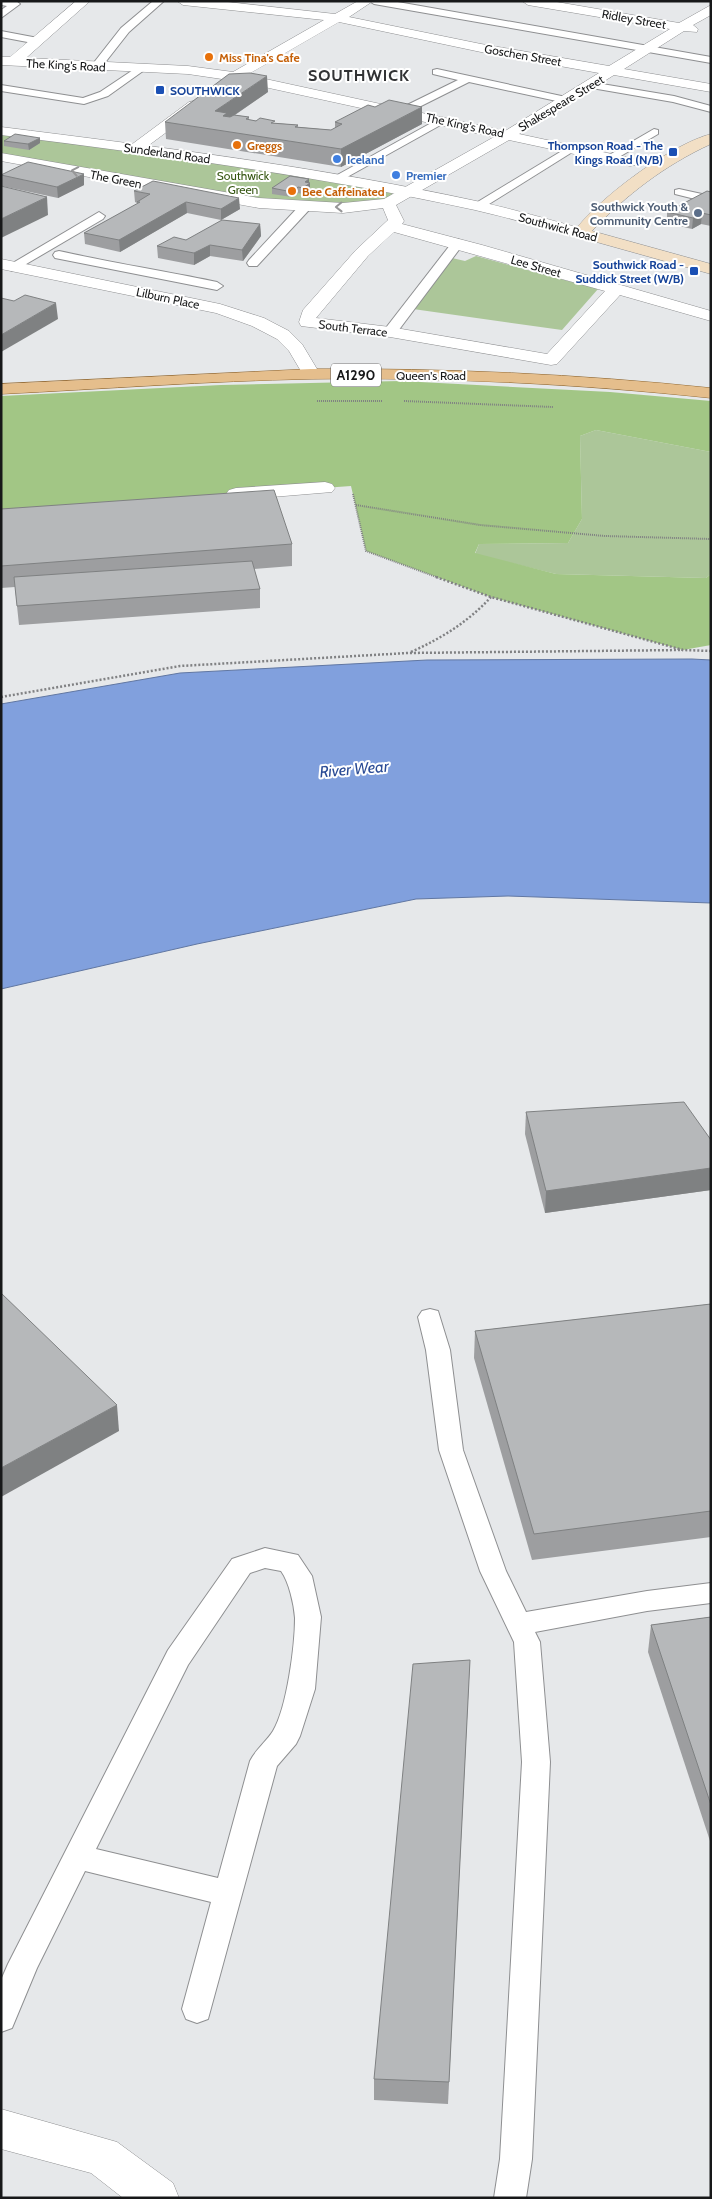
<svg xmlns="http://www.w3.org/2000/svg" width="712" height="2199" viewBox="0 0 712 2199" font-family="Cabin,sans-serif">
<rect width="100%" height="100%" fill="#e6e8ea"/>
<g fill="#acc699">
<path d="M1 131 408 192 388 203 305 207 1 157Z"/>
<path d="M476 256 598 289 562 330 413 309 452 258 465 261Z"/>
<path d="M596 430 711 452V574L706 578 556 574 475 554 479 544 568 543 582 519 580 436Z"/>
</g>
<path fill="#a2c685" d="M401 381 610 392 711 401V452L596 430 580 436 582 519 568 543 479 544 475 553 556 574 706 578 711 574V645L683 650 491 597 366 551 351 486 1 511V396L221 385Z"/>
<path fill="#81a0dd" stroke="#6177a2" d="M692 659 711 660V903L508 896 416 899 197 944 1 989V704L180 673 427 660Z"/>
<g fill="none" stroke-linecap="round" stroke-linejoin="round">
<defs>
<g id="service">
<path d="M1 1H16L20 4 1 18V10L7 6 1 5Z"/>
<path d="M153 1H164L129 32 100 69H92V65L121 28Z"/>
<path d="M369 1H392L711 57V63L374 4Z"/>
<path d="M1 31 38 38 43 41 38 44 1 37Z"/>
<path d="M139 66 143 67V71L108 96 84 104 1 91V85L83 98 100 92Z"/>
<path d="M437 69 566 97 571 100 566 103 469 82 407 113H399V109L458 80 433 74V70Z"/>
<path d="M590 82 674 96 711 106V112L673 102 586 87 585 85Z"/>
<path d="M442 117 447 120 446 122 340 181H332L330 179Z"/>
<path d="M654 129 658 130V134L614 160 610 161 604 158Z"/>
<path d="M570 146 576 149 574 151 481 209H473L471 206Z"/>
<path d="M679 189 711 196V203L675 194V190Z"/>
<path d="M305 203 311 207 309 210 257 266H249L247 263 249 260 301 204Z"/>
<path d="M99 212 105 216 103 219 16 270 12 271 6 267Z"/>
<path d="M458 239 464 243 395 335H385L383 332 385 329 454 240Z"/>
<path d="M59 251C112 263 164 271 217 282L223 286 217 290 55 258 53 255 55 252Z"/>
<path d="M430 1309 438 1311 450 1350 463 1450 506 1571 526 1612 647 1591 711 1583V1603L647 1611 535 1632 540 1642 550 1762 532 2159 526 2198H494L500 2159 522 1762 514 1642 480 1571 439 1450 426 1350 418 1317 422 1311Z"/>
<path d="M265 1548 298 1555 312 1576 321 1617 315 1689 300 1736 296 1744 277 1766 208 2019 197 2023 186 2019 182 2009 211 1902 85 1871 37 1968 12 2028 1 2032V1980L8 1964 168 1650 232 1559ZM265 1568 281 1571C289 1582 294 1604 295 1618 295 1645 287 1708 273 1731 266 1742 256 1749 250 1761L218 1878 96 1849 188 1665 250 1573Z"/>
</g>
<g id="minor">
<path d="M76 1H90L26 58 188 66 233 72 324 20 183 5 177 1H219L335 14 358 1H373L349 17 481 44 609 66 670 29 528 5 522 1H551L679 23 711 5V15L693 25 698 29 697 32 684 31 624 69 711 84V92L614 75 519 134 635 159 637 162 635 165 630 166 509 140 396 205 404 221 402 224 482 245 711 311V321L620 295 557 364 551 365 390 337 301 326 299 322 303 310 356 250 388 220 383 208 343 213 259 208 1 161V153L259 198 343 203 384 199 494 137 237 81 227 85 222 84 220 81 222 79 188 74 1 65V57H10ZM339 22 481 52 599 73 505 131 247 75ZM394 232 605 291 547 354 390 327 316 318 368 256Z"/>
<path d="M194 101 199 102 201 105 199 108 141 151H131L129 148 131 145 189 102Z"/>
<path d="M1 259 220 304 264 318 289 331 302 344 320 374 317 378H305L289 351 277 339 252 326 216 313 1 269Z"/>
<path d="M325 482 332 484 335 488 332 492 236 500 229 498 226 494 229 490 236 488Z"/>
</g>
<g id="tertiary">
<path d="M1 127C160 147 320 167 476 201 513 209 550 220 587 230L589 233 581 238C546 229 511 218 475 210 319 176 160 155 1 135Z"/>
<path d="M1 2109 117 2142 173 2183 179 2198H123L91 2173 1 2149Z"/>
</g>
<path id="secondary" d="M711 134V144C665 165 626 195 592 231L711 264V274L575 236 573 233C596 200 671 144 711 134Z"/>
<path id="primary" d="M311 369C445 368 578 374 711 388V398C578 384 444 377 311 379 208 381 104 389 1 394V384Z"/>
</defs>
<use href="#service" stroke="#8e8f91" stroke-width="2"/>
<use href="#minor" stroke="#8e8f91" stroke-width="1"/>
<use href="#tertiary" stroke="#8e8f91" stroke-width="1"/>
<use href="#secondary" stroke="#8e8f91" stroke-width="1"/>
<use href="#primary" stroke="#916832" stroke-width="1"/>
<g stroke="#808183" stroke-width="2" stroke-dasharray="1 1" stroke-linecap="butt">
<path d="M317 401H383"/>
<path d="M404 401 553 407"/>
<path d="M353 494 366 551 439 578"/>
<path d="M356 505 480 525 605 536 711 539"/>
</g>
<g stroke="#808183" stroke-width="2.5" stroke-dasharray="2 2" stroke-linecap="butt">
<path d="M436 577 491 597 683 650 711 651"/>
<path d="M411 652C442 638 468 622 491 597"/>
<path d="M1 697 180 666 408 653 683 650"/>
</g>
<use href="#service" fill="#fff" fill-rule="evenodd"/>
<use href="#minor" fill="#fff" fill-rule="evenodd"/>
<use href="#tertiary" fill="#fff" fill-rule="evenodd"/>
<use href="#secondary" fill="#f2dfc5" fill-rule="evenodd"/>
<use href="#primary" fill="#e5be8c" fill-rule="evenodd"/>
</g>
<g fill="#9d9ea0">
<path d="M268 92 235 115 249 117V120L275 123 298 125V127L331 130 335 128V122L422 124 341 167 166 139 165 122Z"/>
<path d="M4 141 40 143 29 150 4 146Z"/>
<path d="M1 175 84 185 58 198 2 186Z"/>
<path d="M309 183H310V189L303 194 298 193 292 197 272 194V188Z"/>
<path d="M134 191 240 209 221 220 187 213 120 252 85 244 84 233 137 204V203L135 202Z"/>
<path d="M711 192V226L701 224 692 229 667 223V212Z"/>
<path d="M260 224 261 236 243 261 210 256 194 265 158 258 157 246 186 240Z"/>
<path d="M1 509 292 544V566L254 569 260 589V608L19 625 15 587 1 588Z"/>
<path d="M526 1112 711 1140V1190L545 1213 525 1134Z"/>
<path d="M711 1304V1537L532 1560 474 1358 475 1331Z"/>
<path d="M711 1617V1844L648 1652 651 1625Z"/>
<path d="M470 1660 448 2104 374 2100V2079Z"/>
</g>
<g fill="#7f8182">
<path d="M267 76 268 92 227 120 215 111Z"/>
<path d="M422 107V124L341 167V149Z"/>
<path d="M40 138V143L29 150 28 144Z"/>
<path d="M84 174V185L58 198 57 187Z"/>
<path d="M309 179V184L310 183V189L303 194V188L305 182Z"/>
<path d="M298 187V193L292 197V192Z"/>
<path d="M47 197 48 215 1 238V219Z"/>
<path d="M239 198 240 209 221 220V209Z"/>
<path d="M186 202 187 213 120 252 119 240Z"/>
<path d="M702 213 701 224 692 229 693 218Z"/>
<path d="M260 224 261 236 243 261 242 250Z"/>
<path d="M210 245V256L194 265V253Z"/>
<path d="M56 303 58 319 1 352V335Z"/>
<path d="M711 1168V1190L545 1213 546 1191Z"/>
<path d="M117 1405 119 1431 1 1497V1468Z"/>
</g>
<g fill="#b6b8ba" stroke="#7f8182">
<path d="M250 73 267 76 215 111 227 113 223 116 230 117 234 115 249 117 246 119 256 121 260 118 275 121 271 123 298 125 295 127 331 130 342 124 335 122 368 105 375 107 389 100 422 107 341 149 165 122 229 74Z"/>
<path d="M15 134 40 138 28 144 4 141Z"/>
<path d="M28 162 84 174 57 187 1 175Z"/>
<path d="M290 176 309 179 305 182 310 183 303 188 298 187 292 192 272 188Z"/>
<path d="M153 181 239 198 221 209 186 202 119 240 84 233 140 202H137L150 194 134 191Z"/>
<path d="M1 186 47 197 1 219Z"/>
<path d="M707 191 711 192V215L702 213 693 218 667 212Z"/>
<path d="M222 220 260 224 242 250 210 245 194 253 157 246 174 237 186 240Z"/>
<path d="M25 295 56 303 1 335V298L14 301Z"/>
<path d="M274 490 292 544 1 566V509Z"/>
<path d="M252 561 260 589 17 606 14 577Z"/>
<path d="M684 1102 711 1140V1168L546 1191 526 1112Z"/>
<path d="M1 1293 117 1405 1 1468Z"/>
<path d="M711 1304V1511L534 1534 475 1331Z"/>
<path d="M711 1617V1805L651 1625Z"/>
<path d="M470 1660 449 2082 374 2079 413 1664Z"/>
</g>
<defs><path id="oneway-chevron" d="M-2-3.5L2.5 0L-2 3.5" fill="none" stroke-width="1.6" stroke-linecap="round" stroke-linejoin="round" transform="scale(1.25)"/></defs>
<g stroke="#979798">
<use href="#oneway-chevron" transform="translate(75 171) rotate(-169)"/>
<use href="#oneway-chevron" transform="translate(339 207) rotate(179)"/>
</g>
<g fill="#e8710a" stroke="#fff" stroke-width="2">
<circle cx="209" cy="57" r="5"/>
<circle cx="237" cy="145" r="5"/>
<circle cx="292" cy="191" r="5"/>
</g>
<g fill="#1a4fb4" stroke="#fff" stroke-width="2">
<rect x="155" y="85" width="10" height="10" rx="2.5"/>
<rect x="668" y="147" width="10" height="10" rx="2.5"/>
<rect x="689" y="266" width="10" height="10" rx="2.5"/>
</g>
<g fill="#3f7fe0" stroke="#fff" stroke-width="2">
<circle cx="337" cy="159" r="5"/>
<circle cx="396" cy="175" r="5"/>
</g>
<circle fill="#5c6f8a" stroke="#fff" stroke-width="2" cx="698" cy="213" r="5"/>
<g text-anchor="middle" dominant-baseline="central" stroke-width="4" stroke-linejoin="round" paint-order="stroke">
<g font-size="12" fill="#171819" stroke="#fff">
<text transform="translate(634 19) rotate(10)">Ridley Street</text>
<text transform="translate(523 55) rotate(10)">Goschen Street</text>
<text transform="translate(66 65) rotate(3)">The King's Road</text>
<text transform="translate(561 103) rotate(-31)">Shakespeare Street</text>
<text transform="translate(465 125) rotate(12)">The King's Road</text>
<text transform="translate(167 153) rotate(8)">Sunderland Road</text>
<text transform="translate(116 179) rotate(11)">The Green</text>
<text transform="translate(558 227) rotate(15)">Southwick Road</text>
<text transform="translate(536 266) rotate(16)">Lee Street</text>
<text transform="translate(168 298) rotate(12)">Lilburn Place</text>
<text transform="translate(353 328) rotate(7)">South Terrace</text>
<text x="431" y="375">Queen's Road</text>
</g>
<g font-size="12" font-weight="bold" fill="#c56008" stroke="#fff" text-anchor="start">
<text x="219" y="57">Miss Tina's Cafe</text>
<text x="247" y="145">Greggs</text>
<text x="302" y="191">Bee Caffeinated</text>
</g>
<g font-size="12" font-weight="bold" fill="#164399" stroke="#fff" text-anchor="end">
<text x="170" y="90" text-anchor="start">SOUTHWICK</text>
<text x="663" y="145">Thompson Road - The<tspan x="663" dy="14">Kings Road (N/B)</tspan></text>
<text x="684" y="264">Southwick Road -<tspan x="684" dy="14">Suddick Street (W/B)</tspan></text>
</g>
<g font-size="12" font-weight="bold" fill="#366cbe" stroke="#fff" text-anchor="start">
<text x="347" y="159">Iceland</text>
<text x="406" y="175">Premier</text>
</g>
<g font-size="12" fill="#355612" stroke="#fff">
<text x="243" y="175">Southwick<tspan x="243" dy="14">Green</tspan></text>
</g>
<g font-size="12" font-weight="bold" fill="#4e5e75" stroke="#fff" text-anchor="end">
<text x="688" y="206">Southwick Youth &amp;<tspan x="688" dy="14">Community Centre</tspan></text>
</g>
<rect fill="#fff" stroke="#5d5d5e" stroke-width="1" x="331" y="363.5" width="50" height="23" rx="4"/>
<g font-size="14" font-weight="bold" fill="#171819">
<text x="356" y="375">A1290</text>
</g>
<g font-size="16" font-weight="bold" letter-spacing="1" fill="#323335" stroke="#fff">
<text x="359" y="75">SOUTHWICK</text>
</g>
<g font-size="16" font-style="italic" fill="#2a4b95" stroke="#fff">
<text transform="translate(354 769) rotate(-5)">River Wear</text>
</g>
</g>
<rect width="712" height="2199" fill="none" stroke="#171819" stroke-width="5"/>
</svg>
